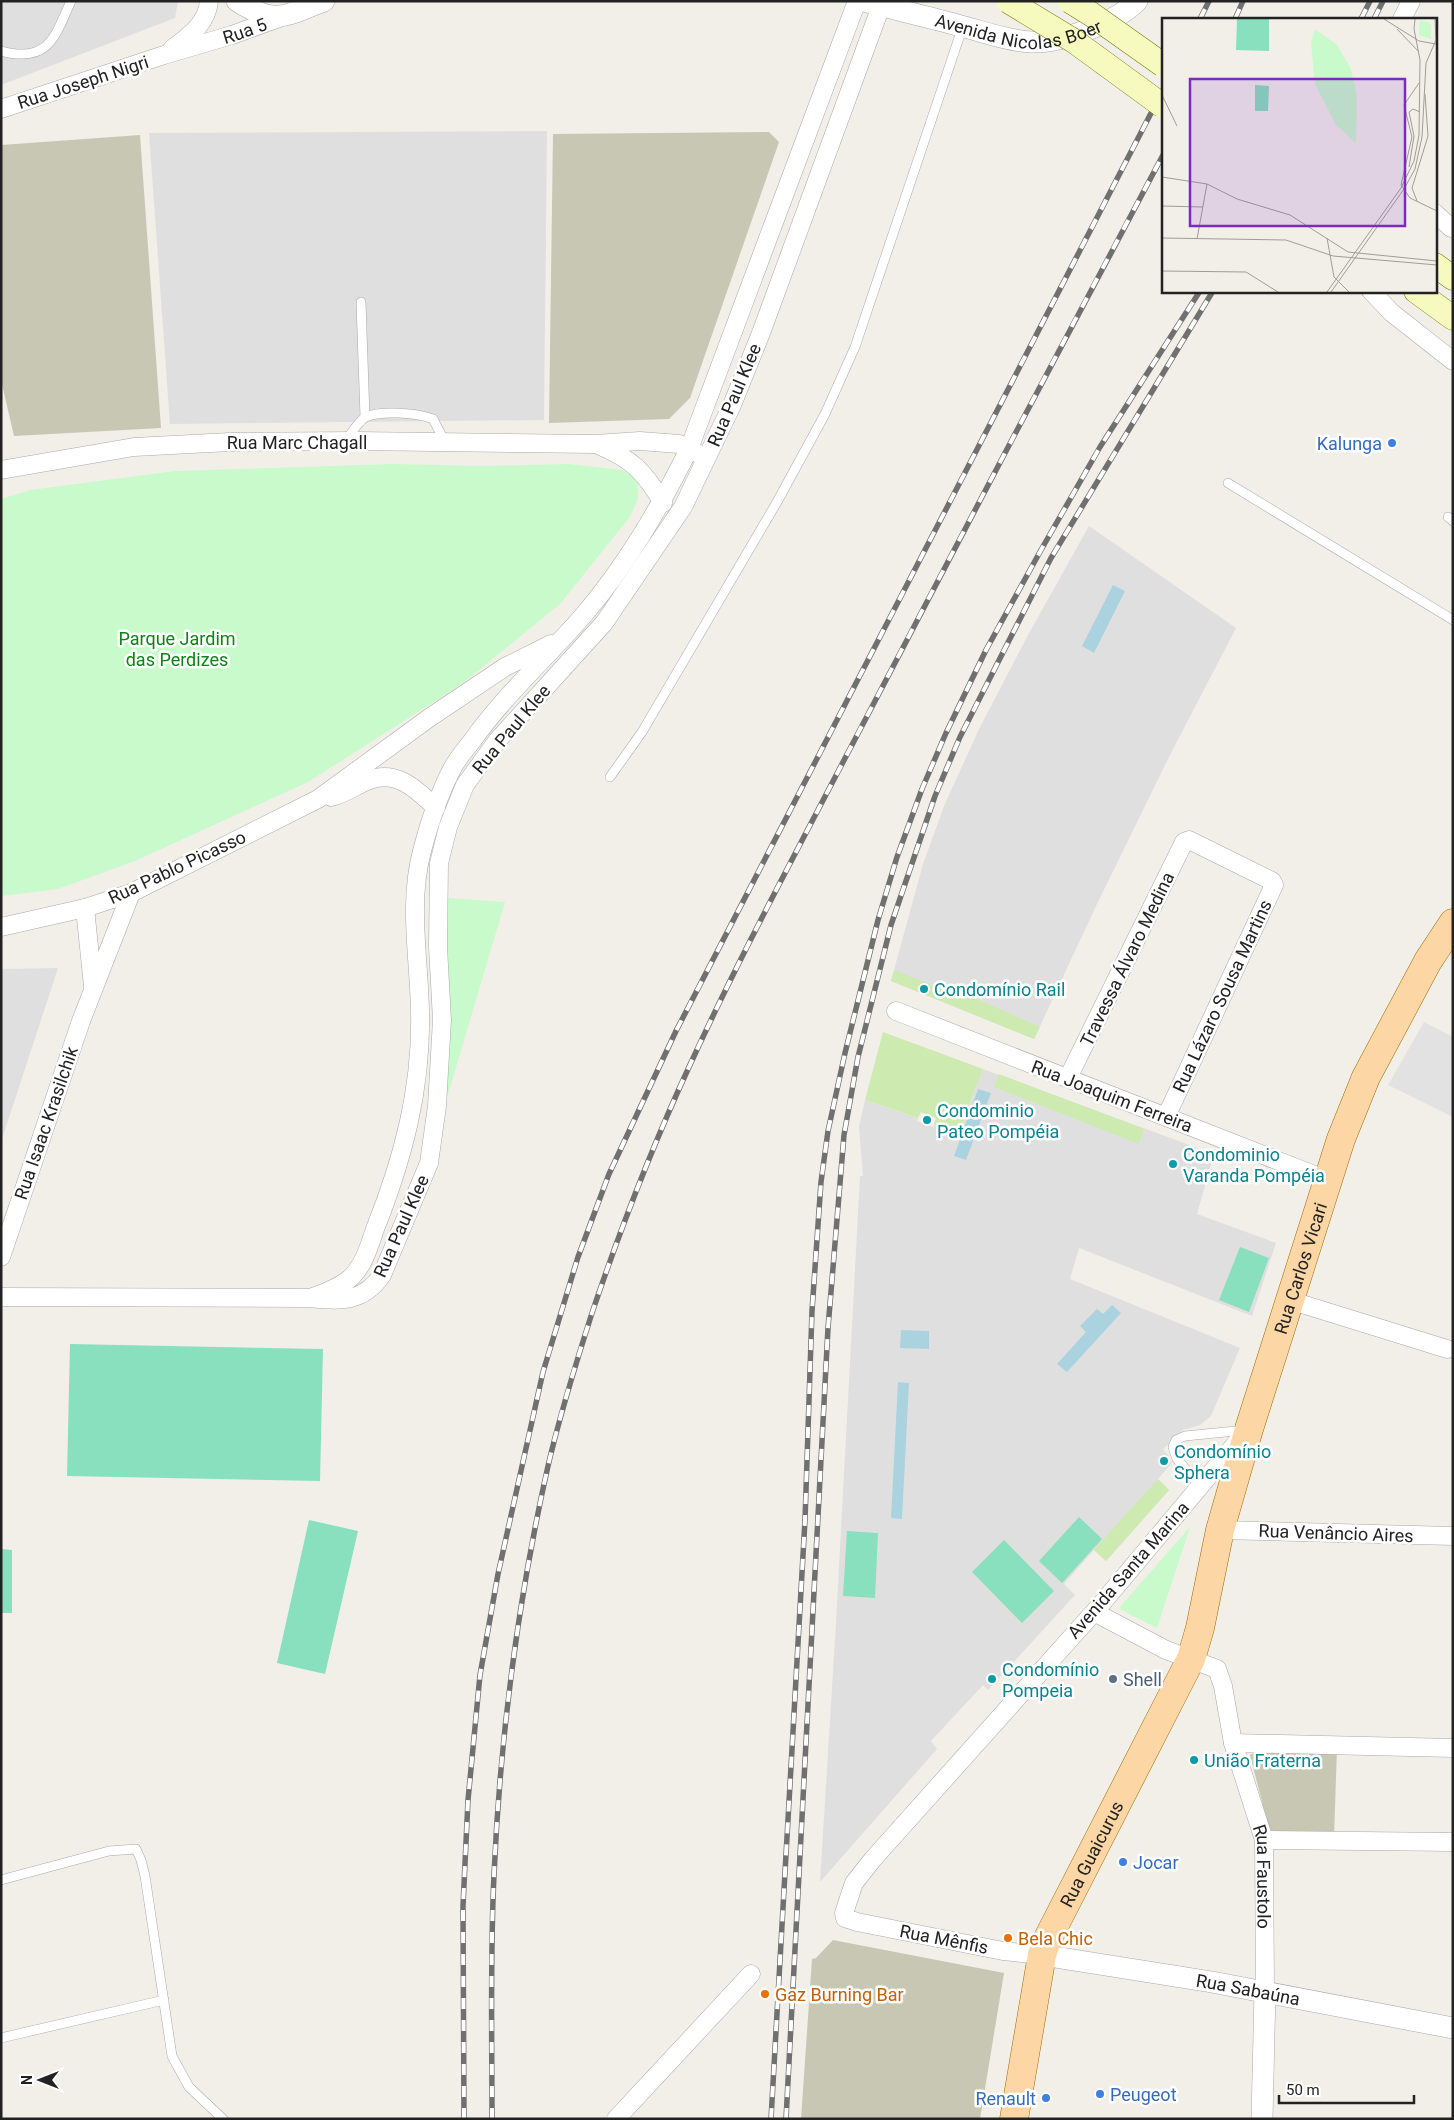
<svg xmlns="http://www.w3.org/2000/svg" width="1454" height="2120" viewBox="0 0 1454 2120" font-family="Roboto,sans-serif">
<rect width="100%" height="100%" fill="#f2efe9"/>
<g fill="#e0dfdf">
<path d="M1 1H178L175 18 1 85Z"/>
<path d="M547 131 544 420 170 424 149 133Z"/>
<path d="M1089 526 1236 628 1170 755 1097 904 1034 1039 891 981 923 864 944 806 979 729 1028 635Z"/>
<path d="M58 968 1 1142V969Z"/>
<path d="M983 1069 1214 1154 1197 1214 1276 1243 1252 1316 1079 1248 1070 1279 1240 1348 1211 1416 1200 1425 1183 1430 1163 1449 1169 1456 1167 1458 1172 1463 1158 1479 1169 1490 1106 1561 1094 1550 1064 1584 1075 1595 988 1690 983 1685 931 1741 937 1749 820 1882 836 1623 860 1176H863L859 1127 865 1100 918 1118 917 1121 933 1127 934 1125 958 1134Z"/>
</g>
<g fill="#c7c7b4">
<path d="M769 132 779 142 690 398 669 419 549 423 553 134Z"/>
<path d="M140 135 161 428 14 436 1 380V145Z"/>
<path d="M1264 1748H1337L1334 1837 1268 1838 1267 1821 1250 1755Z"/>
<path d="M833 1940 1004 1973 980 2119H801L812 1959 816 1958Z"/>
</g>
<g fill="#cdebb0">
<path d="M894 970 967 999 972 997 1040 1027 1034 1039 891 981Z"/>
<path d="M883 1032 983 1069 958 1134 934 1125 936 1118 921 1112 918 1118 865 1100Z"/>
<path d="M999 1074 1144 1129 1139 1144 994 1087Z"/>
<path d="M1158 1479 1169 1490 1106 1561 1094 1550Z"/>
</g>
<g fill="#c8facc">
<path d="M394 464 483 466 569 464 622 470 631 475 638 484V499L629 518 560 604 462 684 308 782 135 861 58 889 1 896V499L30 490 175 471Z"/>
<path d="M448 898 505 902 444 1108Z"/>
<path d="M1190 1527 1157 1628 1121 1610 1120 1607Z"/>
</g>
<g fill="#88e0be">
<path d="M1240 1247 1269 1258 1249 1312 1219 1300Z"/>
<path d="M70 1344 323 1349 320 1481 67 1476Z"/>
<path d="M1079 1517 1102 1539 1062 1583 1039 1561Z"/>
<path d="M309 1520 358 1531 325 1674 277 1663Z"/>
<path d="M847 1531 878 1533 875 1598 843 1596Z"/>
<path d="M1004 1540 1054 1591 1022 1623 972 1572Z"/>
<path d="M1 1549 12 1550V1613H1Z"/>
</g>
<path fill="#e2e2e2" d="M1424 1022 1453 1037V1117L1388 1085Z"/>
<g fill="#aad3df">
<path d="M1113 585 1125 591 1094 653 1082 646Z"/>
<path d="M978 1089 991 1093 966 1160 954 1156Z"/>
<path d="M1112 1305 1121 1313 1067 1372 1057 1364 1086 1332 1080 1326 1097 1309 1103 1314Z"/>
<path d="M901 1330 929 1331V1349L900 1348Z"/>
<path d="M898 1382 909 1383 902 1519 891 1518Z"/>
</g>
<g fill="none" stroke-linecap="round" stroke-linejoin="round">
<defs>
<g id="service">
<path d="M1 51C49 64 55 36 71 1"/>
<path d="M361 302 365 417"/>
<path d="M346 441C351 434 358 421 366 417 381 410 418 413 433 419L445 442"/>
<path d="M1228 483 1453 620"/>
<path d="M1448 517 1453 521"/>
<path d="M610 777 642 732 777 502 825 414 855 347 963 26"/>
<path d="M1200 1486 1177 1459 1173 1447 1176 1440 1185 1436 1246 1430"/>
<path d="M1 1880 109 1851 136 1849 141 1860 145 1876 172 2056 189 2087 223 2119"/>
<path d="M1 2038 164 2000"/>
</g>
<g id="minor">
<path d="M1402 19 1411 1"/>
<path d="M172 49C189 36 207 24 209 1"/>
<path id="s1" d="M1 109 164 55 232 35 279 18"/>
<path d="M1435 213 1451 228"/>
<path d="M1371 291 1392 313 1453 361"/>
<path d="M598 445C632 459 644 471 663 503"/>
<path d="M1 470 134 447 230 442 357 441 595 444 640 441 679 444 699 454"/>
<path d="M331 797C345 794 355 786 367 781 396 768 417 790 436 808"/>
<path d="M85 908 93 986"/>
<path d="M1 927 85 908 131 893 318 799 429 718 505 667 551 644"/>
<path d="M896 1011 1327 1180"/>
<path d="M1068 1078 1184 842 1189 840 1272 881 1274 885 1166 1117"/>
<path d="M1 1257 81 1021 131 893"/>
<path d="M1 1297 310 1298C340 1301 363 1303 382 1275L429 1163 437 1106 442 1020 438 947 439 863 448 827 465 785 497 741 604 623 683 507 732 405 761 333 881 6"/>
<path d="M313 1297C324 1293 338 1288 348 1280 363 1268 369 1247 375 1229 403 1159 422 1088 420 1011 419 958 408 903 422 851 429 824 439 794 452 769 457 759 465 750 472 741 504 696 546 658 582 617 626 566 659 509 689 449L857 1"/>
<path d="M1289 1300 1447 1349"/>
<path d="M1220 1530 1453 1536"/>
<path id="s2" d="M1094 1612 1166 1650 1217 1669 1223 1686 1233 1743 1264 1840 1265 1992"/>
<path d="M1233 1743 1453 1748"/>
<path d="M1264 1840 1453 1842"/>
<path d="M1042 1955 1003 1951 857 1922 845 1918 844 1913 854 1883 873 1859 1103 1602 1243 1435"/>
<path d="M616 2119 751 1974"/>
</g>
<g id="tertiary">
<path d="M237 1C276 26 284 16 324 1"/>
<path id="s3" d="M864 1C896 10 929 17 961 26 984 32 1008 41 1032 42 1061 43 1117 22 1137 1"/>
<path id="s4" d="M1042 1955 1212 1982 1453 2028"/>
<path d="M1262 2119 1265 1992"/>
</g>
<g id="secondary">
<path d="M1435 265 1453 278"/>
<path d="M1416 291 1453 318"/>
</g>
<g id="primary">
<path id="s5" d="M1014 2119 1042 1955 1047 1940 1191 1659 1200 1628 1220 1530 1249 1429 1341 1139 1366 1077 1428 961 1453 923"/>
</g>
</defs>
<use href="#service" stroke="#a9a9a9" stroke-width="10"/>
<use href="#minor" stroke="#a9a9a9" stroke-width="19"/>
<use href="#tertiary" stroke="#a9a9a9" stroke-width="22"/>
<use href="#secondary" stroke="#707d05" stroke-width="25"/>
<use href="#primary" stroke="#a06b00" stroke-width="29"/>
<use href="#service" stroke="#fff" stroke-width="9"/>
<use href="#minor" stroke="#fff" stroke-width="18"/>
<use href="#tertiary" stroke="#fff" stroke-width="21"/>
<use href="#secondary" stroke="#f7fabf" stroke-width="24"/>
<use href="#primary" stroke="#fcd6a4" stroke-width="28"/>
<defs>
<g id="rail">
<path d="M1200 19 1209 1"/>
<path d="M1235 19 1243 1"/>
<path d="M1361 19 1370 1"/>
<path d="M1374 19 1383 1"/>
<path d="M464 2119 463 1906 468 1800 480 1675 498 1574 543 1372 578 1257 609 1174 676 1031 1163 90"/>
<path d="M492 2119C492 2038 490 1956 494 1875 500 1738 518 1600 548 1466 560 1414 576 1363 592 1313 620 1230 652 1147 689 1067 736 964 790 864 842 764 948 561 1055 357 1163 155"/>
<path d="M771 2119 805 1520 812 1311 821 1182 828 1131 845 1053 878 920 897 857 922 789 946 733 986 650 1041 550 1100 447 1200 291"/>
<path d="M786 2119 828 1328 844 1135 858 1057 891 925 935 796 960 737 1051 558 1213 291"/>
</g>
</defs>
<use href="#rail" stroke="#707070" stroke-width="5.5"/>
<use href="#rail" stroke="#fff" stroke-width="4" stroke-dasharray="11" stroke-linecap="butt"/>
<defs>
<g id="secondary-bridge">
<path d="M1008 1 1074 41 1163 106"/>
<path d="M1070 1 1091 14 1163 65"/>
</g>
</defs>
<use href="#secondary-bridge" stroke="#707d05" stroke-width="25" stroke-linecap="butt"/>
<use href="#secondary-bridge" stroke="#f7fabf" stroke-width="24"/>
</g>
<g fill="#3f7fe0" stroke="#fff" stroke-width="2">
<circle cx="1392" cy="443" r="5"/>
<circle cx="1123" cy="1862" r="5"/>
<circle cx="1100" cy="2094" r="5"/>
<circle cx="1046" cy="2098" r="5"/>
</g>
<g fill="#0f9aa8" stroke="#fff" stroke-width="2">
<circle cx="924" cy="989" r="5"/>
<circle cx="927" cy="1120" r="5"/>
<circle cx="1173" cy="1164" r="5"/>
<circle cx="1164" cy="1461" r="5"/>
<circle cx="992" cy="1679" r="5"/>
<circle cx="1194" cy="1760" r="5"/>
</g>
<circle fill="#5c6f8a" stroke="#fff" stroke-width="2" cx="1113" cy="1679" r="5"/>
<g fill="#e8710a" stroke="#fff" stroke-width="2">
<circle cx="1008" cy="1938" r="5"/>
<circle cx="765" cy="1994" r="5"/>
</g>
<g text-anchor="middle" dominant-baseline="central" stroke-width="5" stroke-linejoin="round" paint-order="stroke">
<g font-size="18" fill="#222" stroke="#fff">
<text stroke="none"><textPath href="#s3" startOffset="159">Avenida Nicolas Boer</textPath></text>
<text stroke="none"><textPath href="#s1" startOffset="256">Rua 5</textPath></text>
<text transform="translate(83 82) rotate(-18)">Rua Joseph Nigri</text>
<text transform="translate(734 395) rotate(-67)">Rua Paul Klee</text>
<text x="297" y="442">Rua Marc Chagall</text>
<text transform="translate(511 729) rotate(-50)">Rua Paul Klee</text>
<text transform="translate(177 867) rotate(-25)">Rua Pablo Picasso</text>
<text transform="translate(1127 959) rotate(-64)">Travessa Álvaro Medina</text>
<text transform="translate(1222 996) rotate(-65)">Rua Lázaro Sousa Martins</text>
<text transform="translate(1112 1096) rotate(21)">Rua Joaquim Ferreira</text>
<text transform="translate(46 1123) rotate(-71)">Rua Isaac Krasilchik</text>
<text transform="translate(401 1226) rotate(-66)">Rua Paul Klee</text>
<text stroke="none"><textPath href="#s5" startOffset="904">Rua Carlos Vicari</textPath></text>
<text transform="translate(1336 1533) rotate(2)">Rua Venâncio Aires</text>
<text transform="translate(1128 1570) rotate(-49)">Avenida Santa Marina</text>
<text stroke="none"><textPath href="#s5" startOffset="279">Rua Guaicurus</textPath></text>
<text stroke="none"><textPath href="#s2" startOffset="350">Rua Faustolo</textPath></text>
<text transform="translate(944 1939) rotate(11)">Rua Mênfis</text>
<text stroke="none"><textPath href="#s4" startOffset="209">Rua Sabaúna</textPath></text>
</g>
<g font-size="18" fill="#366cbe" stroke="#fff" text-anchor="end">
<text x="1382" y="443">Kalunga</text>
<text x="1133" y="1862" text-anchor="start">Jocar</text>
<text x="1110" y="2094" text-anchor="start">Peugeot</text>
<text x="1036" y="2098">Renault</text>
</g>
<g font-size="18" fill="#0c8416" stroke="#fff">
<text x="177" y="638">Parque Jardim<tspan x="177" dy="21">das Perdizes</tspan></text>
</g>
<g font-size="18" fill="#0d838f" stroke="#fff" text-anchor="start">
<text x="934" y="989">Condomínio Rail</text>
<text x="937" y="1110">Condominio<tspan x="937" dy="21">Pateo Pompéia</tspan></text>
<text x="1183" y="1154">Condominio<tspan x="1183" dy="21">Varanda Pompéia</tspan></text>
<text x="1174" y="1451">Condomínio<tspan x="1174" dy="21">Sphera</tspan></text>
<text x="1002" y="1669">Condomínio<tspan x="1002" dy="21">Pompeia</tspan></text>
<text x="1204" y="1760">União Fraterna</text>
</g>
<g font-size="18" fill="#4e5e75" stroke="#fff" text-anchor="start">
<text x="1123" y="1679">Shell</text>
</g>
<g font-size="18" fill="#c56008" stroke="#fff" text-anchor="start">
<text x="1018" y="1938">Bela Chic</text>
<text x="775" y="1994">Gaz Burning Bar</text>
</g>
</g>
<g transform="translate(1162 18)">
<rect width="275" height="275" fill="#f2efe9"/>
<path d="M258 2 269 5V21L257 17ZM153 11 175 27 189 51 195 78 194 125 174 107 153 66 149 25Z" fill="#c8facc"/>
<path d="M75 1H107V33L74 32ZM93 67 107 68 106 93H93Z" fill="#88e0be"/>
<path fill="none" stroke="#9f9d99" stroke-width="1" d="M222 1 257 23 274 26M235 11 257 34M257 65 242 87 250 119 239 167 248 180 275 193M0 77 15 108M247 149 252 118 247 94 251 91 258 94M0 159 45 166 75 181 128 197 186 234 275 243M255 183 250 170 266 118 263 76M0 188 41 189M0 220 124 222 171 238 275 247M165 220 172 259 187 274M35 221 45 166M0 253 84 254 116 274M165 274 239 170 252 143 257 117 258 42 252 11 253 1M169 274 242 171 253 151 260 119 264 45 274 22 273 1"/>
<path fill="#7b2cbf" fill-opacity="0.15" stroke="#7b2cbf" stroke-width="2.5" d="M28 61H243V208H28Z"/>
<rect width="275" height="275" fill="none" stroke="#222" stroke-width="2.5"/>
</g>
<rect width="1454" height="2120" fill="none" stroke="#222222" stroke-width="5"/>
<g transform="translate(40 2080) rotate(270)" stroke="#ffffff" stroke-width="4" paint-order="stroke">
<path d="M0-4L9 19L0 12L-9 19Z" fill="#222222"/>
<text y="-8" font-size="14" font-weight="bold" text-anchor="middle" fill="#222222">N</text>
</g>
<path d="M1279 2095v8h135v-8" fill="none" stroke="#222222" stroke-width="2.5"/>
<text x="1286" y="2095" font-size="15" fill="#222222" stroke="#ffffff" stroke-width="4" paint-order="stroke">50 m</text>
</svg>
